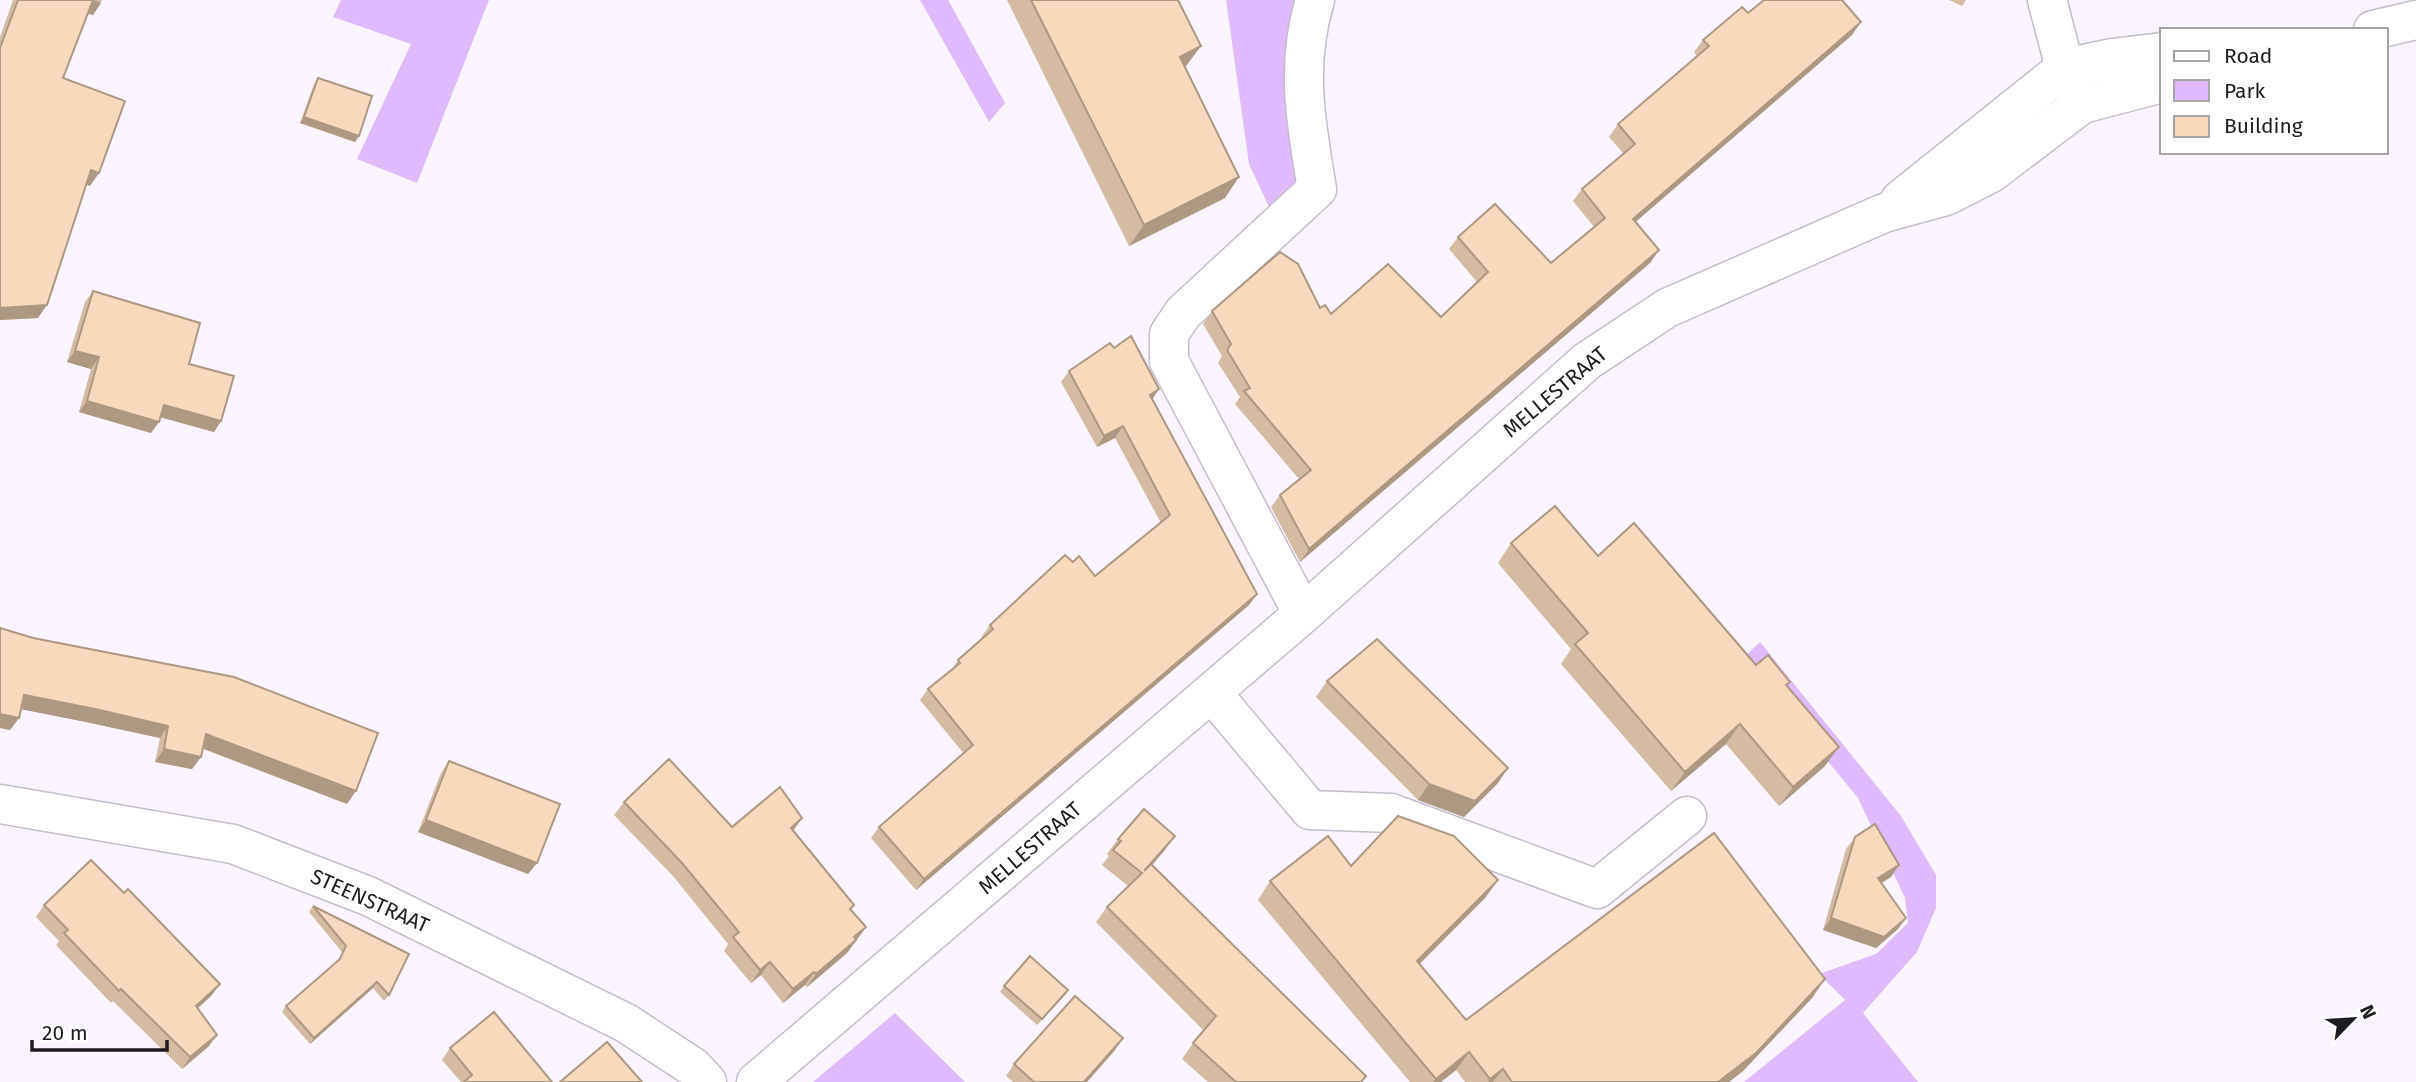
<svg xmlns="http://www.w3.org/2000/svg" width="2416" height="1082" viewBox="0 0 2416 1082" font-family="'Fira Sans',sans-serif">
<rect width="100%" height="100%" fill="#faf4ff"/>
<g fill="#dfbafc">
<path d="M341 0H489L417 183 357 159 411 44 333 17Z"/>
<path d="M920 0H948L1005 103 989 122Z"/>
<path d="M1226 0H1297V191L1269 207 1249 164Z"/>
<path d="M1760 642 1901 816 1936 875V908L1917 952 1863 1013 1918 1082H1744L1845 1000 1819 974 1876 954 1908 923 1905 898 1858 798 1743 658Z"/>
<path d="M895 1013 965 1082H813Z"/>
</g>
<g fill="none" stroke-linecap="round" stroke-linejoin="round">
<defs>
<g id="minor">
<path d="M2047 0 2065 68 2076 91"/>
<path d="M2373 30 2416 20"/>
<path d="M1900 200 2065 68 2112 58 2162 52"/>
<path d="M1303 614 1169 361V334L1183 313 1317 189C1306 123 1295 66 1315 0"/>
<path d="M1212 693 1310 810 1391 813 1597 889 1687 816"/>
<path d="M0 804 233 844 368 896 626 1023 693 1067 707 1082"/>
<path d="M756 1082 1303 614 1587 361 1667 308 1884 213 1946 196 1991 173 2082 104 2162 83"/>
</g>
</defs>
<use href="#minor" stroke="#c4bdca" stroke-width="41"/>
<use href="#minor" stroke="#fff" stroke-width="38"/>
</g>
<g fill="#d4bba3">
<path d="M13 0H102L93 15 88 14 63 78 90 186 87 184 38 318 0 320V37Z"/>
<path d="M1007 0H1178L1201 46 1185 67 1225 198 1129 246Z"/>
<path d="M1949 0H1966L1962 6Z"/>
<path d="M1852 35 1635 222 1659 250 1650 263 1300 562 1271 507 1280 495 1299 479 1235 404 1240 397 1218 363 1222 356 1203 324 1212 311 1320 308 1331 314 1441 317 1477 282 1449 249 1458 237 1551 263 1594 227 1573 201 1582 189 1623 153 1609 137 1618 124 1697 56 1694 52 1703 40Z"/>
<path d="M318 78 359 136 355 142 300 123 314 84Z"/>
<path d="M93 291 189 364 221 421 214 432 160 417 151 433 79 412 91 369 67 362 85 302Z"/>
<path d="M1114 348 1159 389 1152 399 1257 594 1249 605 916 890 871 838 879 827 964 754 920 700 928 689 951 671 958 660 983 638 982 636 990 625 1073 562 1095 576 1161 523 1115 438 1097 447 1061 382 1069 371Z"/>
<path d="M1511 543 1598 556 1787 686 1825 766 1779 806 1726 744 1671 791 1561 664 1571 649 1498 563Z"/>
<path d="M0 628 347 804 203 749 201 757 192 769 155 762 160 738 86 722 21 709 19 718 10 730 0 728Z"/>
<path d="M1327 681 1498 783 1464 817 1418 800 1316 697Z"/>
<path d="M449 761 537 863 528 874 418 832 441 773Z"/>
<path d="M624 802 732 827 802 818 793 831 854 905 851 910 866 927 847 953 807 987 805 985 783 1003 761 975 751 983 724 951 728 944 673 876 614 815Z"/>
<path d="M1175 836 1164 851 1152 865 1366 1076 1362 1082H1208L1182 1059 1193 1043 1204 1031 1096 922 1107 907 1128 886 1102 865 1109 856 1107 854 1118 839Z"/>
<path d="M1855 837 1899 865 1891 877 1881 883 1898 929 1876 948 1823 930 1846 849Z"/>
<path d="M1351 866 1498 880 1485 898 1420 964 1466 1020 1825 979 1812 998 1743 1071 1729 1082H1465L1456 1070 1441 1082H1410L1258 900 1270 881Z"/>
<path d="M124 893 220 984 211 996 198 1008 209 1046 182 1069 113 1001 111 1003 56 945 59 941 36 917 44 905Z"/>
<path d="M313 906 389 995 384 1001 373 988 310 1044 282 1012 286 1006 338 961 342 952 309 912Z"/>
<path d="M1004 986 1064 996 1037 1025 1000 992Z"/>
<path d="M450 1048 552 1082H461L442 1060Z"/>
<path d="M1115 1050 1087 1082H1013L1006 1076 1014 1064Z"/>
</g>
<g fill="#ad9884">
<path d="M94 0 101 3 93 15 85 12Z"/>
<path d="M1861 22 1852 35 1624 232 1633 219Z"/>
<path d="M1201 46 1186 66 1165 78 1180 57Z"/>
<path d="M304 117 359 136 355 142 300 123Z"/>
<path d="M91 170 99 173 90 186 83 183Z"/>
<path d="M1239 177 1225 198 1129 246 1144 225Z"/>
<path d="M1659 250 1650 263 1300 562 1309 549Z"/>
<path d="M47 305 38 318 0 320V308Z"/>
<path d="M75 351 99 357 91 369 67 362Z"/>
<path d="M1159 389 1151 401 1150 395Z"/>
<path d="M87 401 159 422 151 433 79 412Z"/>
<path d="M164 405 221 421 214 432 156 416Z"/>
<path d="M1123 426 1115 438 1097 447 1104 436Z"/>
<path d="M1257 594 1249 605 916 890 924 879Z"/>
<path d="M24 695 95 709 168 726 160 738 86 722 15 708Z"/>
<path d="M0 714 19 718 10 730 0 728Z"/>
<path d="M1740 724 1726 744 1671 791 1685 772Z"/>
<path d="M206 734 356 791 347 804 197 746Z"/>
<path d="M1839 747 1825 766 1779 806 1793 787Z"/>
<path d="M164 749 201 757 192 769 155 762Z"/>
<path d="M1508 768 1498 783 1464 817 1418 800 1429 784Z"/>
<path d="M802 818 792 832 791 828Z"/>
<path d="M426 820 537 863 528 874 418 832Z"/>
<path d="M1175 836 1164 851 1133 887 1144 871Z"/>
<path d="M1899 865 1891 877 1870 890 1878 878Z"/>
<path d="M1498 880 1485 898 1404 979 1417 961Z"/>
<path d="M1831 918H1906L1898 929 1876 948 1823 930Z"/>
<path d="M866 927 847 953 807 987 816 974Z"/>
<path d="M770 962 761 975 751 983 760 970Z"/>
<path d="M814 972 805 985 783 1003 793 989Z"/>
<path d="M1825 979 1812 998 1743 1071 1729 1082H1718Z"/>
<path d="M377 982 373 988 310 1044 314 1038Z"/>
<path d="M220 984 211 996 187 1018 196 1006Z"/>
<path d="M1068 990 1064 996 1037 1025 1042 1019Z"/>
<path d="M217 1035 209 1046 182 1069 190 1057Z"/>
<path d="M1123 1038 1115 1050 1087 1082H1084Z"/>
<path d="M1469 1052 1456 1070 1441 1082H1433L1436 1079Z"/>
<path d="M1503 1069 1493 1082H1488L1490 1079Z"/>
</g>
<g fill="#f7d9bd" stroke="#ad9884" stroke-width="2">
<path d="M18 0H93L63 78 125 101 99 173 91 170 47 305 0 308V48Z"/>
<path d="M1031 0H1178L1201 46 1180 57 1239 177 1144 225Z"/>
<path d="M1764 0H1842L1861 22 1633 219 1659 250 1309 549 1280 495 1311 470 1244 391 1250 388 1227 350 1231 344 1212 311 1280 252 1298 264 1320 308 1325 305 1331 314 1388 264 1441 317 1488 272 1458 237 1495 204 1551 263 1605 218 1582 189 1635 144 1618 124 1709 46 1703 40 1742 7 1748 13Z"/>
<path d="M318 78 372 96 359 136 304 117Z"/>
<path d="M93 291 200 323 189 364 234 376 221 421 164 405 159 422 87 401 99 357 75 351Z"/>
<path d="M1131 336 1159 389 1150 395 1257 594 924 879 879 827 973 745 928 689 960 663 958 660 993 629 990 625 1065 555 1073 562 1079 556 1095 576 1170 515 1123 426 1104 436 1069 371 1110 343 1114 348Z"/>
<path d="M1555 506 1598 556 1634 523 1756 665 1768 655 1790 682 1786 685 1839 747 1793 787 1740 724 1685 772 1575 644 1588 633 1511 543Z"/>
<path d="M0 628 33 638 234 677 378 733 356 791 206 734 201 757 164 749 168 726 95 709 24 695 19 718 0 714Z"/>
<path d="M1377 639 1508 768 1475 801 1429 784 1327 681Z"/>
<path d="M669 759 732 827 780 787 802 818 791 828 854 905 850 909 866 927 854 937 856 940 816 974 814 972 793 989 770 962 760 970 733 937 739 932 682 863 624 802Z"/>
<path d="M449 761 560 804 537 863 426 820Z"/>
<path d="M1144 809 1175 836 1144 871 1151 864 1366 1076 1361 1082H1236L1193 1043 1216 1016 1107 907 1142 873 1113 850 1121 841 1118 839Z"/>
<path d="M1398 816 1454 836 1498 880 1417 961 1466 1020 1714 833 1825 979 1756 1053 1718 1082H1512L1503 1069 1490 1079 1469 1052 1436 1079 1270 881 1328 836 1351 866Z"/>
<path d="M1875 824 1899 865 1878 878 1906 918 1884 937 1831 918 1855 837Z"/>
<path d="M91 860 124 893 128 889 220 984 196 1006 217 1035 190 1057 121 989 119 991 64 933 68 930 44 905Z"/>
<path d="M313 906 409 954 389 995 377 982 314 1038 286 1006 340 959 346 946Z"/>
<path d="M1030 956 1068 990 1042 1019 1004 986Z"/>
<path d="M1075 996 1123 1038 1084 1082H1034L1014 1064Z"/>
<path d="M494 1012 552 1082H464L472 1075 450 1048Z"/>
<path d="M607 1042 642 1082H560Z"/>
</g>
<g text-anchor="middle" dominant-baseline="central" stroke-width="5" stroke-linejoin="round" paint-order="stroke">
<g font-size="21" fill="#1f1c21" stroke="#fff">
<text transform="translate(1555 392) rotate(-40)">MELLESTRAAT</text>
<text transform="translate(1030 848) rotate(-41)">MELLESTRAAT</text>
<text transform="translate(370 901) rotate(24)">STEENSTRAAT</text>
</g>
</g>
<rect x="2160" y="28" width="228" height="126" fill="#ffffff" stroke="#a5a4a6" stroke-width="2"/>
<rect x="2174" y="51" width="35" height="10" fill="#ffffff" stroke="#a5a4a6" stroke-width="2"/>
<text x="2224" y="63" font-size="21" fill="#1f1c21">Road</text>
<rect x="2174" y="80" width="35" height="21" fill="#dfbafc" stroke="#a5a4a6" stroke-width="2"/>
<text x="2224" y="98" font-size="21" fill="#1f1c21">Park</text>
<rect x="2174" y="116" width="35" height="21" fill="#f7d9bd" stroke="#a5a4a6" stroke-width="2"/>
<text x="2224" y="133" font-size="21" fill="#1f1c21">Building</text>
<g transform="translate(2353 1019) rotate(65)" stroke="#ffffff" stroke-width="5" paint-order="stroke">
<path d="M0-5L12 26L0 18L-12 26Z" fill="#1f1c21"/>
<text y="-10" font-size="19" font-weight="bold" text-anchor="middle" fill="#1f1c21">N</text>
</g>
<path d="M32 1040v10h135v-10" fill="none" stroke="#1f1c21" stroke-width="3.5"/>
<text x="42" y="1040" font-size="21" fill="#1f1c21" stroke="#ffffff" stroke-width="5" paint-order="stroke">20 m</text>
</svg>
